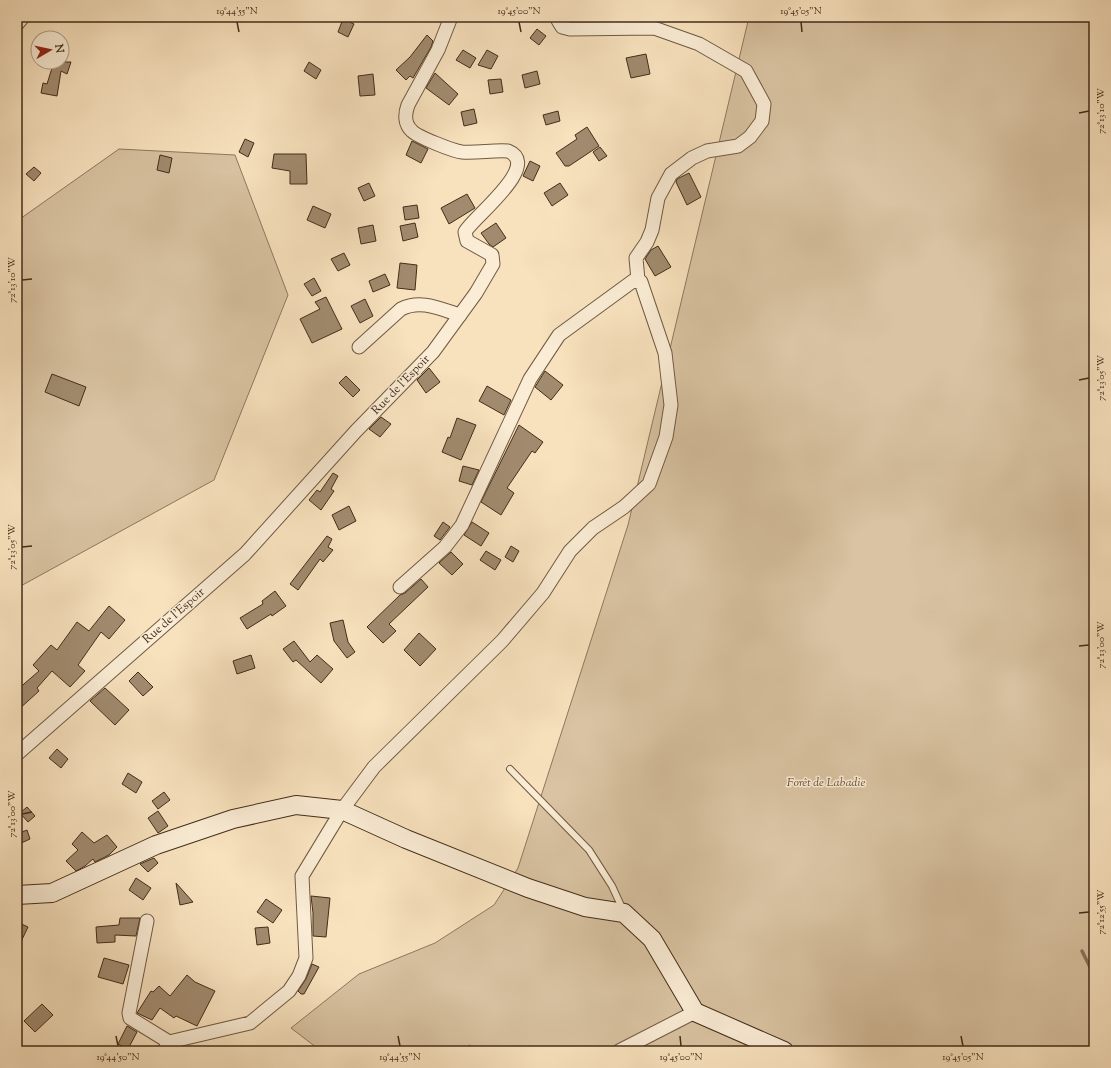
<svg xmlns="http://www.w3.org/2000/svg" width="1111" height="1068" viewBox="0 0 1111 1068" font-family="'Sorts Mill Goudy',serif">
<rect width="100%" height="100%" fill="#f8e2be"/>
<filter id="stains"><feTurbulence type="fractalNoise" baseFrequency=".005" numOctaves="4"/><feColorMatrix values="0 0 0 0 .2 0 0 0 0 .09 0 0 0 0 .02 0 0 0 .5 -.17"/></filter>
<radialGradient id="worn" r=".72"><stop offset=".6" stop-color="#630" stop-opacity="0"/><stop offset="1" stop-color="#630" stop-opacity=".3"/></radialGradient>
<g fill="#d9c3a2" stroke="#8e785e">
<path d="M749 17H1094V1051H473L470 1045 459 1051H321L291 1028 359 974 435 943 494 905 518 868 628 525Z"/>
<path d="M119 149 235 155 288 295 214 480 17 588V221Z"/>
</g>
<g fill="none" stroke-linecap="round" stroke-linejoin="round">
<path stroke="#8a745a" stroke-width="3.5" d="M1082 951 1094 975"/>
</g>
<g fill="#a18b6f" stroke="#432d19">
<path d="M343 19 354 24 348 37 338 32Z"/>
<path d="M537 29 546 36 539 45 530 38Z"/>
<path d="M427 35 433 41 431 47 413 78 410 76 406 80 396 70 410 57Z"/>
<path d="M463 50 476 58 470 68 456 60Z"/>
<path d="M487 50 498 56 491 69 478 65Z"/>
<path d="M646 54 650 74 631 78 626 58Z"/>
<path d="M38 62H71L67 74 61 71 57 96 41 93 43 83 47 84 52 68 38 64Z"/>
<path d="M309 62 321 70 316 79 304 71Z"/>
<path d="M537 71 540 84 525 88 522 75Z"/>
<path d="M435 73 458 94 449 105 426 88Z"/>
<path d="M373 74 375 95 360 96 358 76Z"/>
<path d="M501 79 503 92 490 94 488 80Z"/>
<path d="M474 109 477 123 464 126 461 112Z"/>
<path d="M558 111 560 121 546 125 543 115Z"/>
<path d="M587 127 599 146 569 166H565L556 153 577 139 575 135Z"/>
<path d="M245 139 254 143 248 157 239 152Z"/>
<path d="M412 141 428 149 421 163 406 155Z"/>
<path d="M600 147 607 156 599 161 593 152Z"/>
<path d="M274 154H306L307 184H290V171L272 168Z"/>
<path d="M160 155 172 158 169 173 157 170Z"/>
<path d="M530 161 540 166 533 181 523 176Z"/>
<path d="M34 167 41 173 34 181 26 174Z"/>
<path d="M689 173 701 197 687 205 676 182 677 179Z"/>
<path d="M369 183 375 196 364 201 358 188Z"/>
<path d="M560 183 568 195 552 206 544 193Z"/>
<path d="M467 194 475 208 449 224 441 208Z"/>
<path d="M417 205 419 218 405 220 403 207Z"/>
<path d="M313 206 331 214 325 228 307 220Z"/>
<path d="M415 223 418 237 403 241 400 226Z"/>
<path d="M496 223 506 238 493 247 489 244 481 233Z"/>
<path d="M373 225 376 241 361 244 358 228Z"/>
<path d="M658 246 671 267 655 276 645 259 651 250Z"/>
<path d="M344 253 350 265 338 271 331 259Z"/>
<path d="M400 263 417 265 415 290 397 288Z"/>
<path d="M385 274 390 285 373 292 369 281Z"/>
<path d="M314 278 321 291 312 296 304 284Z"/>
<path d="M326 297 342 329 312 343 300 319 320 309 315 302Z"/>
<path d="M365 299 373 316 360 323 351 306Z"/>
<path d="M429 368 440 382 426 393 417 380Z"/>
<path d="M545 371 563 385 551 400 535 387Z"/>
<path d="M52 374 86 387 79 406 45 392Z"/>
<path d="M346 376 360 390 353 397 339 383Z"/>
<path d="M487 386 511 400 504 415 479 401Z"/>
<path d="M381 417 391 424 380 437 369 429Z"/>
<path d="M457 418 476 425 461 460 442 452 448 437 450 438Z"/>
<path d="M519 425 543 442 535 453 532 451 507 488 514 493 501 515 481 502Z"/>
<path d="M463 466 479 470 472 485 459 481Z"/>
<path d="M333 473 338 476 331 489 334 491 321 510 309 500 317 490 320 492Z"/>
<path d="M349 506 356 521 339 530 332 515Z"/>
<path d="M443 522 450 527 440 540 434 536Z"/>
<path d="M472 522 489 533 481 546 464 535Z"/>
<path d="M327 536 332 539 328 547 333 550 323 562 320 559 298 590 290 584Z"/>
<path d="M511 546 519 551 513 562 505 557Z"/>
<path d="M486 551 501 560 495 570 480 560Z"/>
<path d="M451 552 463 564 452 575 439 563Z"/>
<path d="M421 579 428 587 389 624 396 631 383 643 367 627 400 595 405 593Z"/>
<path d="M275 591 286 606 272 616 271 614 247 629 240 618 263 604 262 601Z"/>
<path d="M109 606 125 620 109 639 101 632 78 665 85 671 70 687 52 671 37 688 39 691 17 711V690L39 671 33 665 51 645 57 650 77 622 89 631Z"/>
<path d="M343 620 348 642 355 652 347 658 334 641 330 623Z"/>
<path d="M419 633 436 649 420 666 404 650Z"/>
<path d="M294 641 310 662 317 655 333 669 321 683 296 660 293 662 283 649Z"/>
<path d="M251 655 255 668 237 674 233 661Z"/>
<path d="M138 672 153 687 143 696 129 681Z"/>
<path d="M105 688 129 710 115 725 90 701Z"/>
<path d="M57 749 68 759 61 768 49 758Z"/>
<path d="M128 773 142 782 136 793 122 784Z"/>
<path d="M164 792 170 800 158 809 152 801Z"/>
<path d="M27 807 35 816 28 822 20 813Z"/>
<path d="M158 811 168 826 158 833 148 818Z"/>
<path d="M27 830 30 839 17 845V834Z"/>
<path d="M82 832 94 843 107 835 117 847 109 855 95 862 93 859 85 866 76 871 66 861 78 850 72 844Z"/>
<path d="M154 858 158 863 148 872 140 864Z"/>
<path d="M136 878 151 888 143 900 129 890Z"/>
<path d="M176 883 193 902 180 905Z"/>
<path d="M311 896 330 898 326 937 313 936V913Z"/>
<path d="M266 899 282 910 273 923 257 912Z"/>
<path d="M120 918H140L136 936 115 935V942L97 943 96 927 119 925Z"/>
<path d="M17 922 28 927 17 950Z"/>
<path d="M268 927 270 943 257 945 255 928Z"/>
<path d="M104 958 129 965 123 984 98 977Z"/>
<path d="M312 964 319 967 304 994H301L298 991 306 979Z"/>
<path d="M187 975 195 982 215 991 197 1026 176 1016 174 1018 160 1008 152 1020 137 1013 151 991 153 992 159 986 170 996Z"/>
<path d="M42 1004 53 1015 35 1032 24 1021Z"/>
<path d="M127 1026 137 1032 128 1049 118 1044Z"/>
</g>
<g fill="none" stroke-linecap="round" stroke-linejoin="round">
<defs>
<path id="lane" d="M510 769 589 850 612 886 623 910"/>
<g id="street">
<path d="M556 17 562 27 570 29 654 28 699 44 746 71 764 104 762 121 750 137 738 146 707 151 692 158 671 174 658 198 652 230 647 242 636 258 638 280"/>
<path d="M17 24 23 17"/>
<path d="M359 347 401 309C421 299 440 309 460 315"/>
<path d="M17 754 245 554 356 431 433 352 476 293 493 264 492 255 467 241 465 232C472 218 543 165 508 151 493 150 478 153 462 152 453 151 418 137 412 131 404 124 405 113 408 105L438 50 451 17"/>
<path d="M147 921 129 1013 130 1018 169 1042"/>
<path d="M164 1051 169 1042 250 1023 289 991 299 976 306 958 302 876 342 810 374 767 502 641 543 593 570 551 593 528 624 507 649 484 666 437 671 405 665 353 641 282 633 281 559 335 530 379 462 525 445 547 400 587"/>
<path d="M619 1051 695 1012"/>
</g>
<path id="secondary" d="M17 895 52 893 156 845 233 819 296 805 342 810 406 839 528 888 585 907 624 913 652 939 695 1012 784 1051"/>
</defs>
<use href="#lane" stroke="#705a42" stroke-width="8"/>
<use href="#street" stroke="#705a42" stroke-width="15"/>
<use href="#secondary" stroke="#432d19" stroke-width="20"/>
<use href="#lane" stroke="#faecd5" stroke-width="6"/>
<use href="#street" stroke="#faecd5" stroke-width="13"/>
<use href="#secondary" stroke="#faecd5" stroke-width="18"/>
</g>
<path fill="none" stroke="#432d19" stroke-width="1.5" d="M237 22 239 32M519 22 521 32M801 22 802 32M1079 113 1089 111M22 280 32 279M1079 380 1089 378M22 547 32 546M1079 646 1089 645M22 814 32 812M1079 913 1089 912M116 1036 118 1046M398 1036 400 1046M680 1036 681 1046M961 1036 963 1046"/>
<g text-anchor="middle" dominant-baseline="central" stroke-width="3" stroke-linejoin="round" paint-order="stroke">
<g font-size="12" fill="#432d19" stroke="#faecd5">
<text transform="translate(401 385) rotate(-46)">Rue de l'Espoir</text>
<text transform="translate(174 616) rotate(-41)">Rue de l'Espoir</text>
</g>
<g font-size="12" font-style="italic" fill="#614b34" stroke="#faecd5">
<text x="826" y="783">Forêt de Labadie</text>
</g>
</g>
<rect width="1111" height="1068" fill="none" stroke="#f8e2be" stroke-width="44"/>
<g transform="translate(50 50) rotate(81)"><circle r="19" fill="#faecd5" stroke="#b1a08a"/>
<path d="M0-3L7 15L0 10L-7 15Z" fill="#8f2418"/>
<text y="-6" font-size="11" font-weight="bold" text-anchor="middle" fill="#432d19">N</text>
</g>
<rect x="22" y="22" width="1067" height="1024" fill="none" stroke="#432d19" stroke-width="1.5"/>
<g font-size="10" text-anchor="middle" fill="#432d19">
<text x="237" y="14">19°44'55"N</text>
<text x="519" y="14">19°45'00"N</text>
<text x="801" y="14">19°45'05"N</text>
<text transform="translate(1100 111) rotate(-90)" y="4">72°13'10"W</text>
<text transform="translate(11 280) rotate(-90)" y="4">72°13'10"W</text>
<text transform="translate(1100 378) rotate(-90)" y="4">72°13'05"W</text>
<text transform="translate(11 547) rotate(-90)" y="4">72°13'05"W</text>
<text transform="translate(1100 645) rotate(-90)" y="4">72°13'00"W</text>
<text transform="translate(11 814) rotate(-90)" y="4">72°13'00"W</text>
<text transform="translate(1100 912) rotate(-90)" y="4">72°12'55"W</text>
<text x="118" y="1060">19°44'50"N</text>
<text x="400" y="1060">19°44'55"N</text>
<text x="681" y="1060">19°45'00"N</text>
<text x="963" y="1060">19°45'05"N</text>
</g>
<rect width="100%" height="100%" filter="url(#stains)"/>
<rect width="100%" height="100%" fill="url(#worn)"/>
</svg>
